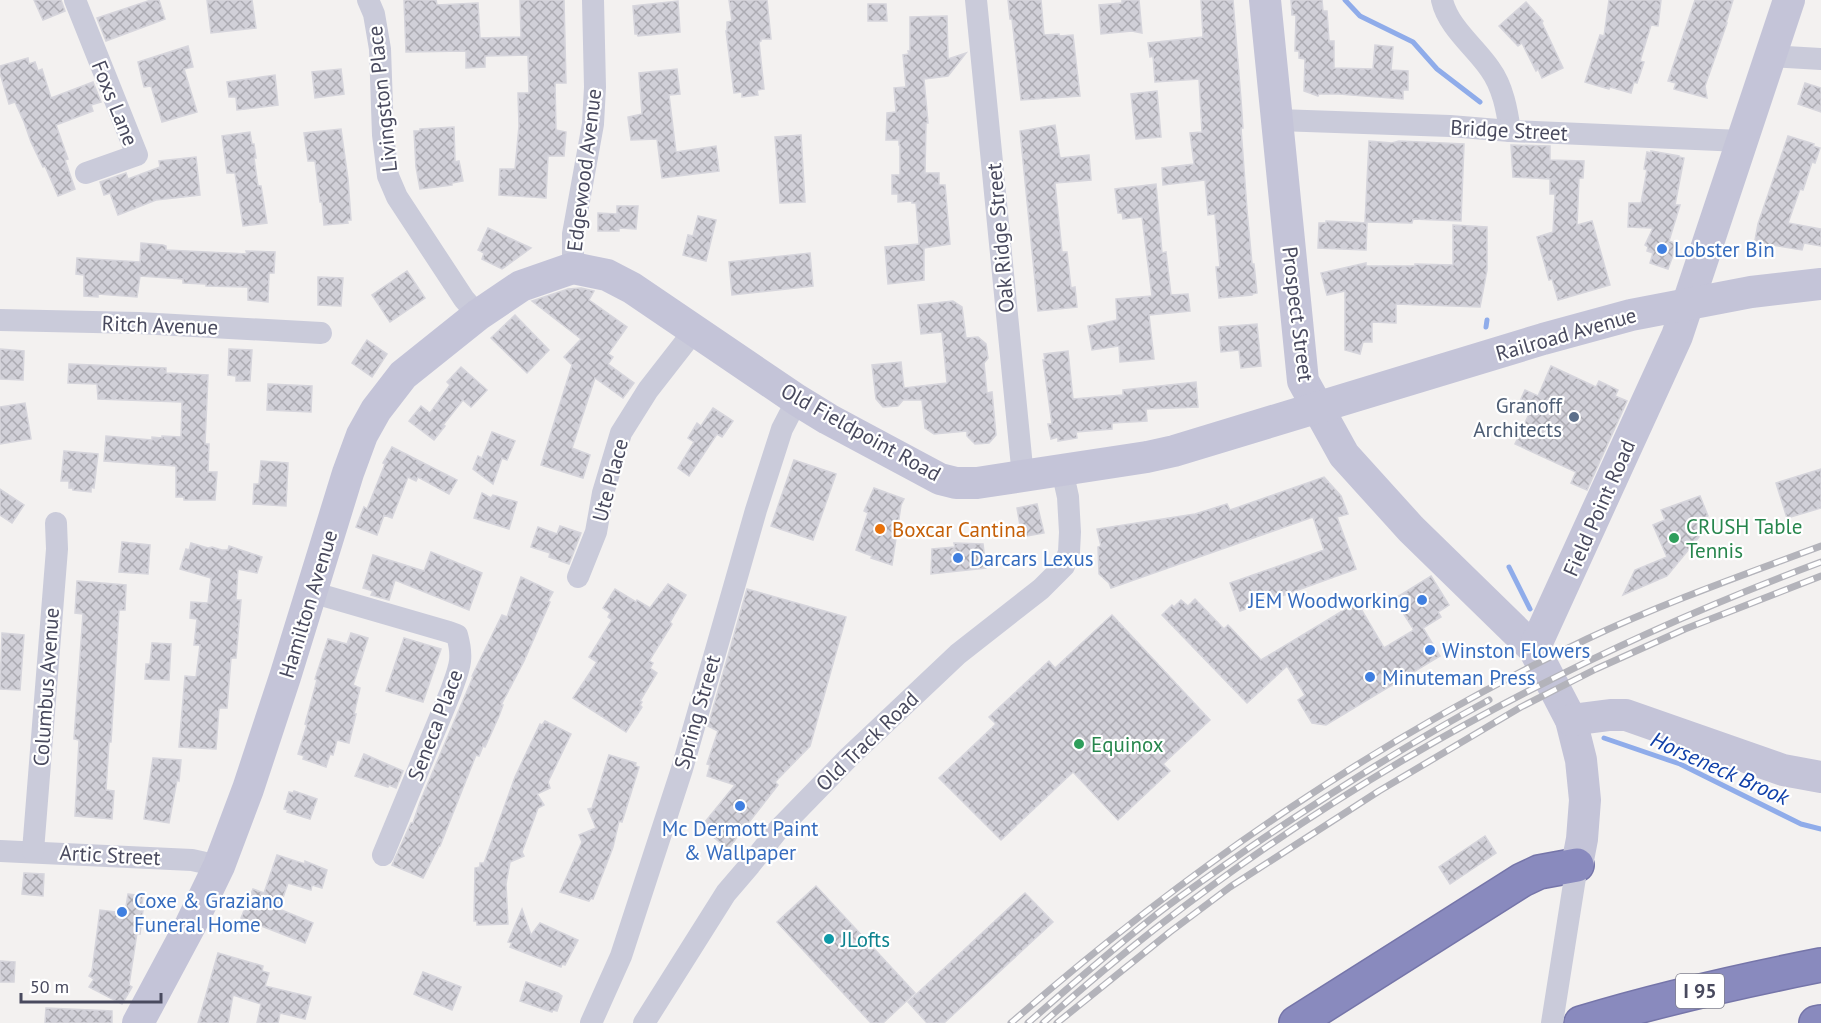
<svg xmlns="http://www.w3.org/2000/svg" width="1821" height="1023" viewBox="0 0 1821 1023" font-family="'PT Sans',sans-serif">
<defs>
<pattern id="building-cross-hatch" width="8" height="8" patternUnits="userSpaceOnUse" patternTransform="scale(1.5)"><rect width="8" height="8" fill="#d1d0d8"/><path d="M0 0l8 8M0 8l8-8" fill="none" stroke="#acabb2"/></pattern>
</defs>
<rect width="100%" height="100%" fill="#f3f1f0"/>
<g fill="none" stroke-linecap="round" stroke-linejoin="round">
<g stroke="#8facea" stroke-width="5">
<path d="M1345 0 1360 16 1413 42 1437 69 1480 102"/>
<path d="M1486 327 1487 320"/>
<path d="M1509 567 1530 609"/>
<path d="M1604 738 1680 764 1801 824 1821 829"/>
</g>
</g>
<g fill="url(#building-cross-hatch)" stroke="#d6d5dc" stroke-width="1.5">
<path d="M34 0H61L65 11 43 20Z"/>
<path d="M151 0H159L165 19 106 41 97 18Z"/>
<path d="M207 0H252L256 28 211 33Z"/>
<path d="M404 0H436L437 5 478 3 480 38 521 37 520 0H564L566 83H555L556 130 566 132 564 156H548L546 198 499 195 500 169H515L519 126 518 93H529L528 55 485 56V67L466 68V51L406 52Z"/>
<path d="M729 0H767L771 39H761V41L759 42 764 89 757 90 758 95 742 97V92L734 93 726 31H727V22L732 21Z"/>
<path d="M1008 0H1041L1044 35 1059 34V36L1073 35 1080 96 1021 100 1012 19H1010Z"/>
<path d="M1122 0H1139L1142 33 1132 31 1101 34 1099 5 1122 3Z"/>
<path d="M1201 0H1233L1241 100 1243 128H1241L1247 210 1252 264H1254L1257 293 1252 294V295L1219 298 1216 267H1220L1215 214 1208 215 1205 180 1163 185 1162 168 1194 164 1190 133 1202 132 1199 79 1155 82 1153 56 1150 57 1148 43 1203 37Z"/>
<path d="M1291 0H1322L1323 11H1327L1329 41H1334V68L1373 69 1375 45 1393 47 1391 70 1408 71V90H1403V99L1339 94H1319L1318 96 1304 91 1305 59 1299 58V51H1295L1296 15H1292Z"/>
<path d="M1609 0H1661L1658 26 1651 25 1640 61 1644 62 1637 83 1634 82 1631 93 1610 87 1609 89 1585 82 1600 35 1604 36Z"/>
<path d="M1695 0H1733L1726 23H1727L1705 86 1707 98 1674 89 1676 83 1668 81Z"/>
<path d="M678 1 680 32 638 36 637 34H635L633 6Z"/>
<path d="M1526 2 1543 21 1542 23 1563 68 1542 78 1538 69 1536 71 1522 43 1518 46 1499 26Z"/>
<path d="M868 4H886L887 21H868Z"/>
<path d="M947 16 948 59 966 53 948 76 924 79 928 123H926L925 173H939V185H945L950 244 924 248V280L888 284 885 247 919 244 916 203H912V201L898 202V194H892V175H900V145H899V140H886L887 113 896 112 894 88 906 87 903 55 909 54 908 51H910V17Z"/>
<path d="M188 46 193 67 184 69 197 112 162 122 151 86 144 87 138 62Z"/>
<path d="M28 58 29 64 35 62 38 71 42 69 51 98 93 82 101 102 91 105 93 111 56 125 68 159 65 160 75 189 58 196 45 166 43 167 31 142 24 122 15 102 9 104 0 73V66Z"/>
<path d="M341 69 344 94 315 98 312 72Z"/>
<path d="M677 69 680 94 669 95 676 152 716 146 719 171 662 178 657 139 631 140 628 117 642 114 639 73Z"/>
<path d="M275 75 278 105 237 110 236 97H229L227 82Z"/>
<path d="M1805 83 1821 88V112L1798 104Z"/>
<path d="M1157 91 1161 137 1136 139 1131 94Z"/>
<path d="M1055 125 1060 158 1089 155 1091 180 1055 183 1062 252H1067L1071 288 1075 287 1077 307 1038 311 1020 131Z"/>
<path d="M454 127 455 162 459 161 463 181 452 183V185L420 189 416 167 414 131H420V129Z"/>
<path d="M341 129 348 179 351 220H347L348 223 324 225 322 202H320L315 161H308L304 133Z"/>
<path d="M250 132 252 144H254L256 158H254L258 186H261L267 223 243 226 235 173H227L222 136Z"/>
<path d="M801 135 805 202 780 203 775 137Z"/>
<path d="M1788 136 1814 144 1813 146 1820 148 1815 163 1812 162 1803 190 1800 189 1788 223 1821 229V246L1804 243 1802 250 1772 245 1770 254 1753 251 1758 224Z"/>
<path d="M1369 141 1392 143 1399 141 1464 144 1461 221 1413 219 1412 223 1365 222Z"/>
<path d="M1511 145 1550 146V160L1584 161 1583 178H1579L1577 225 1592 221 1610 285 1558 300 1552 279 1549 280 1537 237 1553 232 1555 194H1550V179L1513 177Z"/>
<path d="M1651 151 1679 156V157L1684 158 1675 205H1680L1669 241 1677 244 1668 269 1650 263 1653 253 1647 251 1648 247 1645 245 1653 228 1628 227 1629 203H1641L1647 170 1644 169 1647 152 1651 153Z"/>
<path d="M196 157 200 195 156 200 118 215 110 193 104 195 100 182 126 173 128 179 160 167 159 161Z"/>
<path d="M1156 184 1162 253 1166 252 1171 295 1188 294 1190 311 1149 315 1154 359 1120 362 1119 346 1092 350 1088 326 1117 320 1116 299 1152 296 1142 217 1123 219 1122 213H1118L1115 189Z"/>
<path d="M617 206H638L636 229 619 228V231H598V213L617 214Z"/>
<path d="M698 216 716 220 706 261 683 255 688 235 693 236Z"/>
<path d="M1326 221 1367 223 1366 250 1318 248 1319 223H1326Z"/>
<path d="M1453 225 1487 227V270L1480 307 1396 304V323L1372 322V342H1363L1360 354 1345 350V291L1327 295 1321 273 1366 263V266H1415V264L1453 265Z"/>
<path d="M488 228 531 248 502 269 482 259 484 253 478 250 479 248Z"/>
<path d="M141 243 163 245 166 246V250L247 254 246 251 275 252 274 273H269L268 302 248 300V287L206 286V284L183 283V279L140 276 137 297 98 294V297L84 296V275L76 274 77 258 140 262Z"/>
<path d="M810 253 813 286 732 295 729 262Z"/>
<path d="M407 271 425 298 390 322 372 295Z"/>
<path d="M318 277 343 278 341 306 318 305Z"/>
<path d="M581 288 594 291 589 300 627 327 608 354 613 357 608 364 634 383 623 398 595 378 572 448 590 455 583 478 541 465 572 365 564 357 581 339 532 301 568 289Z"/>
<path d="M953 301 962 307 966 338 978 337 986 344 988 358 984 363 987 393 992 392 996 435 989 443 975 444 967 436V431L934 434 925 428 922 400H903L898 406 883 407 876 399 872 365 901 362 904 388 947 383 942 332 921 334 918 305Z"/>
<path d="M515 315 549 350 527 373 491 338Z"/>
<path d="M1257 324 1261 366 1241 368 1239 350 1221 352 1219 327Z"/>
<path d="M367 340 387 354 372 377 352 363Z"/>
<path d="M0 349 24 351 23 380 0 379Z"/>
<path d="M229 349 252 350 250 381H236V376L228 375Z"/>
<path d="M1068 351 1073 399 1123 395V390L1196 382 1198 407 1146 409 1147 421 1112 423V429L1076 432 1077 438 1058 441V437L1051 439 1048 424H1052L1043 360H1045L1044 354Z"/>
<path d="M69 364 166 368V373L208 375 205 444H209L208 472H217L215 500H184V497H176V466L104 461 106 436 152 440V437L162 438V436L181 437 182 402 98 399 97 384 68 383Z"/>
<path d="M1551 366 1596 387 1599 381 1618 390 1615 396 1627 401 1587 490 1571 483 1576 472 1515 444 1529 414 1517 408 1525 390 1538 396Z"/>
<path d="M461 367 487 390 471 407 463 400 443 425 445 426 434 440 409 421 421 406 430 413 450 385 447 382Z"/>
<path d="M268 384 312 386 311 412 267 410Z"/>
<path d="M25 403 31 439 0 444V407Z"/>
<path d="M713 408 733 421 722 437 717 434 689 476 678 468 694 442 688 438 697 423 701 426Z"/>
<path d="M492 432 515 441 507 460 502 458 493 484 473 469 478 456 482 458Z"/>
<path d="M392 447 457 480 449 494 418 477 416 481 408 477 392 518 384 515 377 535 356 527 364 507 367 509 385 464 383 463Z"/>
<path d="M64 451 98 454 94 488 91 487V492L73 490V488H69V481H61Z"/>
<path d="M794 460 836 474 813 540 771 526Z"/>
<path d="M261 461 288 463 286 506 253 504 254 484H259Z"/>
<path d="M1821 469V508L1787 518 1776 483Z"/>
<path d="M1324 477 1341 496 1348 514 1337 517 1356 569 1240 611 1230 583 1324 550 1313 517 1111 588 1109 583 1099 574 1098 547 1101 546 1097 529 1195 514 1227 504 1230 510Z"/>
<path d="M874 488 904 499 901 505 892 565 871 558 872 556 856 550 868 513 864 511Z"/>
<path d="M0 489 24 505 12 523 0 515Z"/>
<path d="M482 493 491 498 493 495 517 502 509 529 474 518Z"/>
<path d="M1700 496 1708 516 1699 521 1703 532 1667 576 1623 595 1635 570 1667 557 1653 525 1665 520 1661 510Z"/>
<path d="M1037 504 1044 533 1022 537 1017 508Z"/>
<path d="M560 526 581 533 569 564 549 557 550 553 531 547 538 527 557 534Z"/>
<path d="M122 542 150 545 148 574 119 572Z"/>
<path d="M191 543 208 548 212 547 222 550H228L229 546 262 557 257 573 238 569 236 600H241L236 658H231L227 708H219L216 749 179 747 185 676 196 677 200 645H194L197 619 190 618 191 602 208 603 211 578 180 569 186 549 189 550Z"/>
<path d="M954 543 983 544 986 568 931 574 932 549 955 547Z"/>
<path d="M431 552 482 573 469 610 395 580 389 600 371 595 373 591 363 588 373 555 424 571Z"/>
<path d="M1431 576 1449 605 1438 612 1441 617 1423 628 1440 656 1326 725 1312 723 1298 700 1305 695 1287 666 1247 703 1162 615 1172 605 1174 607 1181 600 1188 606 1195 599 1224 629 1228 625 1261 660 1357 602 1384 648 1414 630 1394 599Z"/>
<path d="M521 577 553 592 548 601 550 602 524 661 501 705H503L499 716 485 747 483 746 479 756 476 755 440 846H439L423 878 392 865 411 823H413L420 802 473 677 472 676 502 615 507 617Z"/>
<path d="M77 581 126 585 125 610H119L111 742H109L106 790 114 791 112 819 75 816 79 740 74 739 83 614 75 613Z"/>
<path d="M668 584 686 595 670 622 672 624 649 661 653 663 650 668 657 673 640 701 642 702 640 705 642 707 626 732 573 698 597 662 589 657 612 620 608 617 610 613 603 608 615 589 636 602 637 600 650 608Z"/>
<path d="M747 589 846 617 810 746 775 782 778 785 728 849 701 827 735 785 707 776 710 765 707 764 718 731 708 726Z"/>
<path d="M1112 615 1210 720 1163 764 1170 771 1118 820 1073 772 1001 840 939 778 996 724 989 717 1049 661 1055 668Z"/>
<path d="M2 633 24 635 20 690 0 689Z"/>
<path d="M351 633 368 638 353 685 360 688 354 714H356L349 743 337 740 333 755 330 754 326 767 303 759 304 756 298 754 307 725 305 724 317 680 315 679 328 639 347 644Z"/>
<path d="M404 638 441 649 423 702 386 691Z"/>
<path d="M152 643 171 644 169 680 145 679 146 664H150Z"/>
<path d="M545 721 571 734 548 782 550 788 537 794 544 805 538 808 522 852 524 856 510 862 506 884 508 924 477 925V921H474L475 868 480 867V863H484L515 777 540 724 542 725Z"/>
<path d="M364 754 403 771 396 788 389 785 388 787 355 776Z"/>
<path d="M609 755 636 763 635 766 639 767 622 822 619 821 613 847 593 899 591 898 589 901 560 892 582 842 579 835 596 828 588 809 592 808Z"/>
<path d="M153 758 181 760 179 781 177 780 169 823 144 819Z"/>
<path d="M294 791 317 799 310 819 287 812 288 810 284 809 289 792 293 793Z"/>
<path d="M1485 836 1496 853 1450 884 1439 867Z"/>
<path d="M277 855 305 864V861L327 870 322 888 312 885 311 890 288 883 279 909 313 923 305 943 241 918 253 889 264 893Z"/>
<path d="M24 873 44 874 43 896 22 894Z"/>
<path d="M816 886 915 993 883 1023H871L777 922Z"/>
<path d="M1025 893 1053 922 944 1023H927L908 1002Z"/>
<path d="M128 894 143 896 141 910H143L140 934 137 933 129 985 132 987 122 1004 89 987 94 979 89 976 92 971 100 910 125 913Z"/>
<path d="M522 909 531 935 540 923 578 940 565 965 562 964 561 967 510 947 512 943 508 942Z"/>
<path d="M218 953 263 966 262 971 269 973 265 986 311 997 305 1019 280 1013 278 1023H257L261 1004 233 995 228 1023H198Z"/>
<path d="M0 961 15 962 14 982H0Z"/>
<path d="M423 972 461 987 452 1010 414 994Z"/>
<path d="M526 982 558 993 562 996 557 1011 553 1010 552 1012 520 1001Z"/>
<path d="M46 1008 112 1011V1023H45Z"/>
</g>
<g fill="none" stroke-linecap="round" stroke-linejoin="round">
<defs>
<g id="highway">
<path d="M1296 1023 1522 880 1539 872 1577 865"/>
<path d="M1581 1023C1660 999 1740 981 1821 965"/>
<path d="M1816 1023 1821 1022"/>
</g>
</defs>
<use href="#highway" stroke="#7575a9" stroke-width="36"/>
<g stroke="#cacbda" stroke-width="22">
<path d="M75 0 137 155 86 173"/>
<path d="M368 0 374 14 380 49 383 135 388 176 397 197 464 299 478 315"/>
<path d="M976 0 1023 477"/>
<path d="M1442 0C1448 27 1475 47 1490 69 1503 87 1507 110 1510 131"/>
<path d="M1770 56 1821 59"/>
<path d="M1278 120 1450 126 1510 131 1741 141"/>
<path d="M573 268V234L593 124 595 87 593 0"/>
<path d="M0 320 139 323 321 333"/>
<path d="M578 577 596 532 603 493 621 433 648 390 694 331"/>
<path d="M311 592 449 632 457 635C464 660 459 668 451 691L383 855"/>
<path d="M0 851 192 860 219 866"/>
<path d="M33 851 57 549 56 523"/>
<path d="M591 1023 621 956 682 769 756 510 782 429 797 400"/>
<path d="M644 1023 726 893 750 865 778 830 849 757 958 654 1041 589 1064 566 1069 552 1070 532 1068 497 1062 470"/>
<path d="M1552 1023 1577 865"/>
</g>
<g stroke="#c4c4d8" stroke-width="32">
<path d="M1265 0 1303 381 1344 455 1411 529 1534 649 1571 720 1581 760 1585 800 1582 839 1577 865"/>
<path d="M1534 649 1677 336 1789 0"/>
<path d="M1571 720 1610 715H1626L1783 770 1821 777"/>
<path d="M138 1023 191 924 219 866 248 789 285 677 348 473 362 435 376 410 403 375 478 315 521 286 573 268 607 275 632 288 797 400 828 419 940 479 956 483H977L1147 457 1174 451 1543 339 1631 315 1751 292 1821 284"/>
</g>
<use href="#highway" stroke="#898abe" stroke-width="33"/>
<defs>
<g id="rail">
<path d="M1011 1023C1188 868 1375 740 1587 639 1663 603 1743 575 1821 546"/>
<path d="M1028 1023C1070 986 1113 949 1157 914 1187 891 1218 870 1249 848 1327 795 1406 745 1489 700"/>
<path d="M1043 1023C1268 820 1537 668 1821 562"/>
<path d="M1057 1023 1170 932 1230 887 1379 791 1521 707 1596 669 1685 629 1821 576"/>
</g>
</defs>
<use href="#rail" stroke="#b3b3ba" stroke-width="7"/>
<use href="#rail" stroke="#fff" stroke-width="4.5" stroke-dasharray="14" stroke-linecap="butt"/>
</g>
<g fill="#3f7fe0" stroke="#fff" stroke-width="2">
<circle cx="1662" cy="249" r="6"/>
<circle cx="958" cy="558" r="6"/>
<circle cx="1422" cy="600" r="6"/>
<circle cx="1430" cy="650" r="6"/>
<circle cx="1370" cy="677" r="6"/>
<circle cx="740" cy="806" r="6"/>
<circle cx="122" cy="912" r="6"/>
</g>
<circle fill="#5c6f8a" stroke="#fff" stroke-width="2" cx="1574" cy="417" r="6"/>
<circle fill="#e8710a" stroke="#fff" stroke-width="2" cx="880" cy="529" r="6"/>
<g fill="#2e9e5b" stroke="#fff" stroke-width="2">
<circle cx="1674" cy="538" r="6"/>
<circle cx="1079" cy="744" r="6"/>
</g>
<circle fill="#0f9aa8" stroke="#fff" stroke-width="2" cx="829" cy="939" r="6"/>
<g text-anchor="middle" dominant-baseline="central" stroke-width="4.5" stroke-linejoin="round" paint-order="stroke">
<rect fill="#fff" stroke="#80808e" stroke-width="1.5" x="1676" y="974" width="48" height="34" rx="4.5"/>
<g font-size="20" font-weight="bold" fill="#494a5e">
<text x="1700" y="991">I 95</text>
</g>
<g font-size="21" fill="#494a5e" stroke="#fff">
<text transform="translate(382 99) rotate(-96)">Livingston Place</text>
<text transform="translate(115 103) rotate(68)">Foxs Lane</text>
<text transform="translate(1509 130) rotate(3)">Bridge Street</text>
<text transform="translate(584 170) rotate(-83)">Edgewood Avenue</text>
<text transform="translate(1000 238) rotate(-95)">Oak Ridge Street</text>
<text transform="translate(1298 314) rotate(83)">Prospect Street</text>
<text transform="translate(160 325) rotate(2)">Ritch Avenue</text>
<text transform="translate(1566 334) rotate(-16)">Railroad Avenue</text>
<text transform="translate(861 432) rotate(29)">Old Fieldpoint Road</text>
<text transform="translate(610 480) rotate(-75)">Ute Place</text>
<text transform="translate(1599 508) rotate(-66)">Field Point Road</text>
<text transform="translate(308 604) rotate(-73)">Hamilton Avenue</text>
<text transform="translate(46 687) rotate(-86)">Columbus Avenue</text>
<text transform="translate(697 712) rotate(-74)">Spring Street</text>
<text transform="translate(435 725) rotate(-69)">Seneca Place</text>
<text transform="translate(867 741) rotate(-44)">Old Track Road</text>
<text transform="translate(110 855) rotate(3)">Artic Street</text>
</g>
<g font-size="21" fill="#366cbe" stroke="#fff" text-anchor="start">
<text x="1674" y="249">Lobster Bin</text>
<text x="970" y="558">Darcars Lexus</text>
<text x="1410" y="600" text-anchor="end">JEM Woodworking</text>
<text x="1442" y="650">Winston Flowers</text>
<text x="1382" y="677">Minuteman Press</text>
<text x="740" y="828" text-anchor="middle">Mc Dermott Paint<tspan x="740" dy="24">&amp; Wallpaper</tspan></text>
<text x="134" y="900">Coxe &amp; Graziano<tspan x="134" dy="24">Funeral Home</tspan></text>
</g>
<g font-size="21" fill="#4e5e75" stroke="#fff" text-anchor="end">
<text x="1562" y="405">Granoff<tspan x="1562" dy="24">Architects</tspan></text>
</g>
<g font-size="21" fill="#27864d" stroke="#fff" text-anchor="start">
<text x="1686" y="526">CRUSH Table<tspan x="1686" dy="24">Tennis</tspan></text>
<text x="1091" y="744">Equinox</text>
</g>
<g font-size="21" fill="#c56008" stroke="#fff" text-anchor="start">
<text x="892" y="529">Boxcar Cantina</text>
</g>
<g font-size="21" fill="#0d838f" stroke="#fff" text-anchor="start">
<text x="841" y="939">JLofts</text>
</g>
<g font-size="22" font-style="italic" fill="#1040a9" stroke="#fff">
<text transform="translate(1720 768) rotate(24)">Horseneck Brook</text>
</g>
</g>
<path d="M21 993v9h140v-9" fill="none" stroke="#494a5e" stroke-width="3"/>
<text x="30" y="993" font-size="18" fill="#494a5e" stroke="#ffffff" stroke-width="4.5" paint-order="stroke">50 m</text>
</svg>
